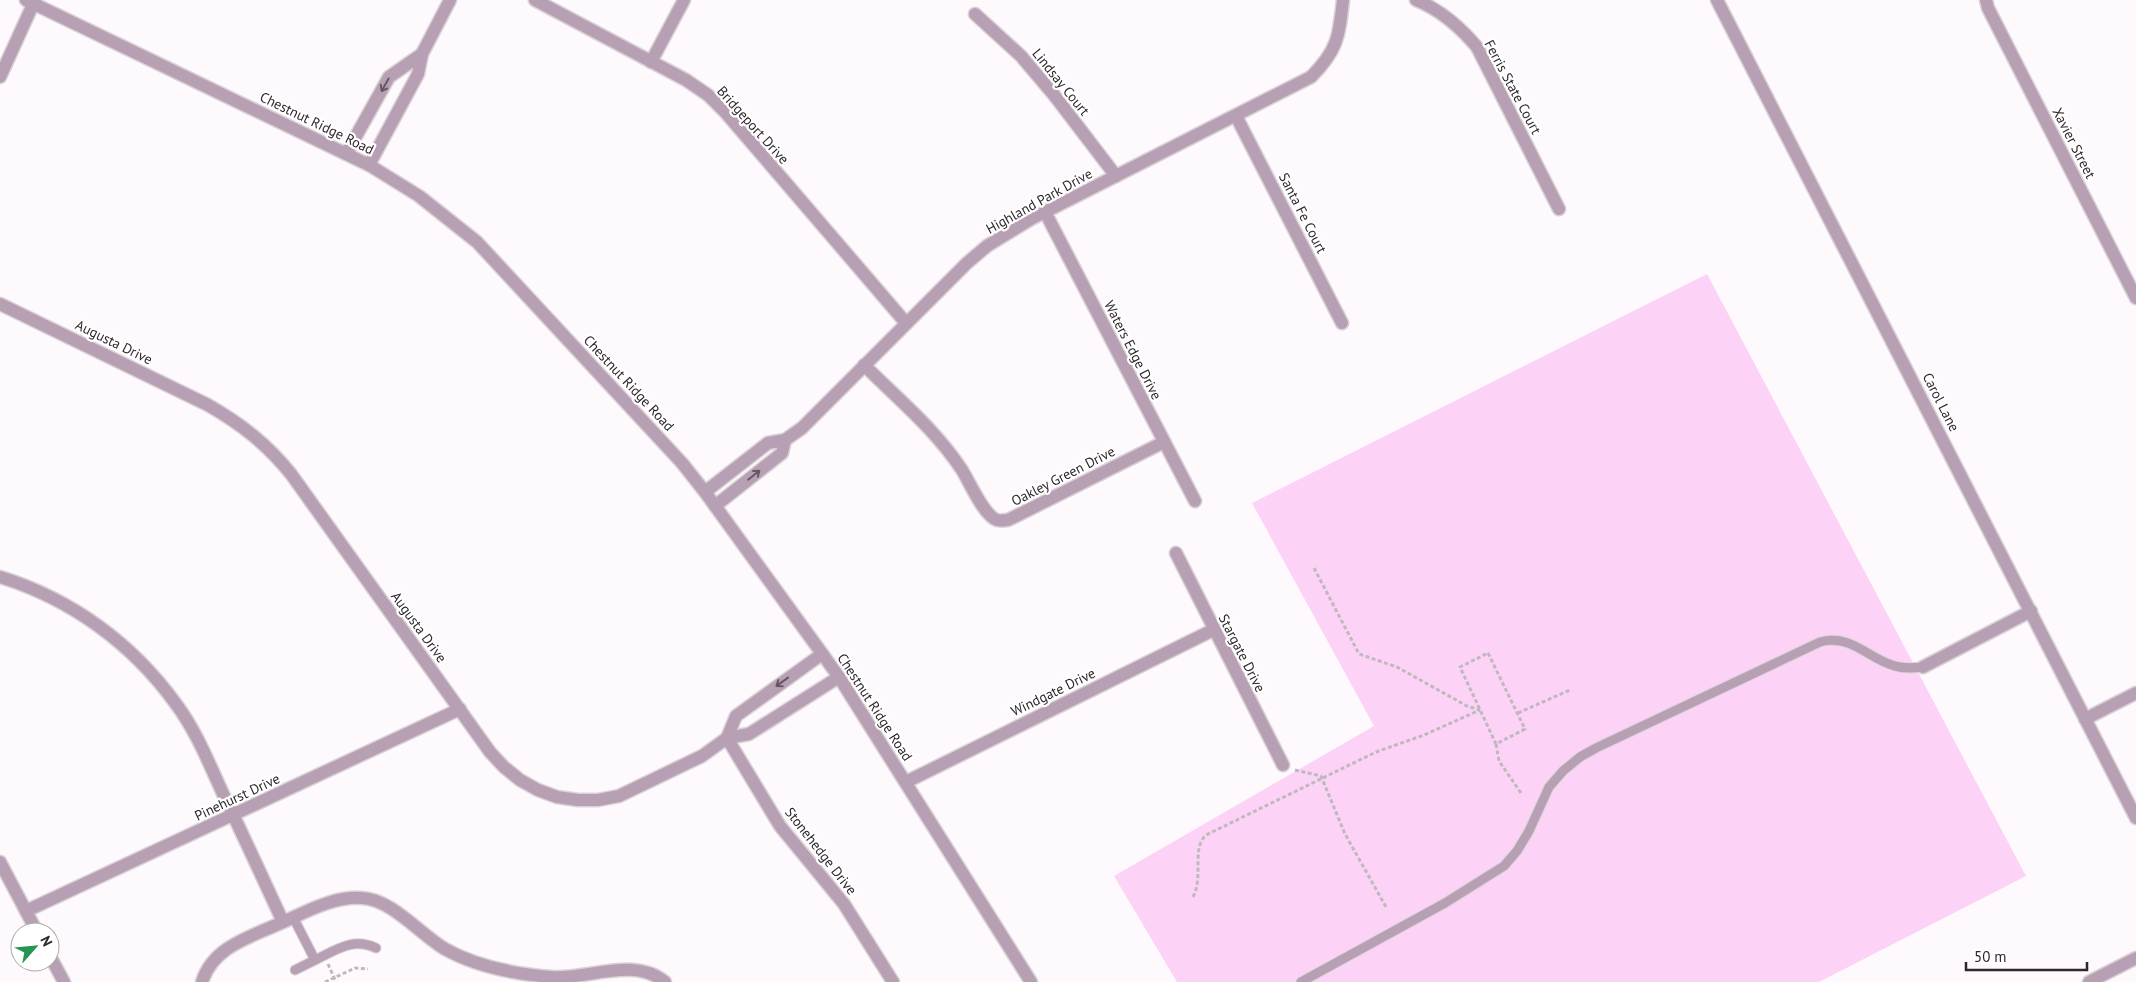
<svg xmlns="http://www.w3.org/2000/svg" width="2136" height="982" viewBox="0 0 2136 982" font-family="'PT Sans',sans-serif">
<rect width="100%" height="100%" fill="#fef9fd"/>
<path fill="#fcd3f6" d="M1707 274 2026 876 1819 982H1177L1114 876 1374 726 1252 503Z"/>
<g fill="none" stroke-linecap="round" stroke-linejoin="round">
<defs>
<g id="service">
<path d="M293 917 315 960 295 970"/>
<path d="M315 960C336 950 353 937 376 948"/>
<path d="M1301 982 1445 903 1504 866 1517 851 1529 831 1549 787 1563 771 1580 757 1596 748 1820 642C1850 634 1867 657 1892 665 1902 669 1913 668 1923 667"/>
</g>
<g id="minor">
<path d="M535 0 686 80 708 95 726 113 906 323"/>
<path d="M1416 0C1441 10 1460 27 1477 47L1559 209"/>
<path d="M1717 0 2136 818"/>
<path d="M1986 0 1988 8 2136 298"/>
<path d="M975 14 1021 56 1054 95 1116 176"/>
<path d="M651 62 684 0"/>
<path d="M0 77 35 0"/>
<path d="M1236 116 1342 323"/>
<path d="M346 154 389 77 422 54"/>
<path d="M369 165 418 74 422 54 450 0"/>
<path d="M1045 212 1195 501"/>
<path d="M0 304 208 405C241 424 267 444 291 474L490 752 504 767 520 780 538 790 557 797 578 800H598L619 796 702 756 727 738 749 734 839 677"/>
<path d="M864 365C898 399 935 429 962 470 969 481 984 516 997 520 1000 521 1005 520 1008 520L1164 442"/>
<path d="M705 492 768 443 785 440 802 428 967 263 987 246 1031 219 1311 77C1338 50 1339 36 1343 0"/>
<path d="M715 506 782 453 785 440"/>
<path d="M1176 553 1283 765"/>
<path d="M0 577C71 599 132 643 176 704 197 732 210 766 225 798 245 839 264 881 283 922 251 937 213 946 202 982"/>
<path d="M1923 667 2031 611"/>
<path d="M2085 719 2136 693"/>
<path d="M727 738 780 826 844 904 893 982"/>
<path d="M727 738 736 716 822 654"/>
<path d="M906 782 1213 630"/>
<path d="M0 862 37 932"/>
<path d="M26 911 460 709"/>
<path d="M283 922C308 911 334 896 362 898 391 899 420 934 445 949 477 967 515 974 551 977 587 980 633 956 665 982"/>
<path d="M50 956 64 982"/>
</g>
<g id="tertiary">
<path d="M26 0 369 165 419 196 477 242 682 463 705 492 839 677 1031 982"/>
<path d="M2089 982 2136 958"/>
</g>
</defs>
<use href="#service" stroke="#d9d3d8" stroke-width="11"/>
<use href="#minor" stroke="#d9d3d8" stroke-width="15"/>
<use href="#tertiary" stroke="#d9d3d8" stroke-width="15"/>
<g stroke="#bfb9be" stroke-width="3" stroke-dasharray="4 2.5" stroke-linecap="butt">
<path d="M1314 568 1359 654 1397 667 1467 706 1480 710"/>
<path d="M1488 653 1525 729 1496 744 1460 667Z"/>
<path d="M1518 713 1570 690"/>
<path d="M1496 744 1499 761 1521 793"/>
<path d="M1295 770 1321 776 1345 834 1386 907"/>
<path d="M1193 897C1204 876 1191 849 1206 835L1376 752 1424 735 1480 710"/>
<path d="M328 964 336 982"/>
<path d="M325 982 355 968 368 969"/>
</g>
<use href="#service" stroke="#b8a0b4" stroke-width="9"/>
<use href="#minor" stroke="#b8a0b4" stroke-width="12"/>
<use href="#tertiary" stroke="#b8a0b4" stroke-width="12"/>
</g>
<defs><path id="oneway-shaft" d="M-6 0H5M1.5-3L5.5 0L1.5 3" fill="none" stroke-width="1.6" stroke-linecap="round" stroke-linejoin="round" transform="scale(1.25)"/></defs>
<g stroke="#665764">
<use href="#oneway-shaft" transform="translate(385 85) rotate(119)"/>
<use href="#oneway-shaft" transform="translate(754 475) rotate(-39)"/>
<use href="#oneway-shaft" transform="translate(782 682) rotate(144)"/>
</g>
<g text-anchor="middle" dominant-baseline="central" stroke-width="4.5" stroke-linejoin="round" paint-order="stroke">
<g font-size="14" fill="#2f262e" stroke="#fff">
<text transform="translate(1061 82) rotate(51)">Lindsay Court</text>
<text transform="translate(1513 87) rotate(62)">Ferris State Court</text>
<text transform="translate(317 123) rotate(26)">Chestnut Ridge Road</text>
<text transform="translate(753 125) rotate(48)">Bridgeport Drive</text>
<text transform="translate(2074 143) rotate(63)">Xavier Street</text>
<text transform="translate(1039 201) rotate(-29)">Highland Park Drive</text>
<text transform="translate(1303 213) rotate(63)">Santa Fe Court</text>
<text transform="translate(114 342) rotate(26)">Augusta Drive</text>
<text transform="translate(1133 350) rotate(63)">Waters Edge Drive</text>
<text transform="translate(629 383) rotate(47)">Chestnut Ridge Road</text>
<text transform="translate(1941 402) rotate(63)">Carol Lane</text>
<text transform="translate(1063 476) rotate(-27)">Oakley Green Drive</text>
<text transform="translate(419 627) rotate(54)">Augusta Drive</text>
<text transform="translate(1242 653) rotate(63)">Stargate Drive</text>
<text transform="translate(1053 692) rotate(-26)">Windgate Drive</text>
<text transform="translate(875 707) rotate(57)">Chestnut Ridge Road</text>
<text transform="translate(237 797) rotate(-25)">Pinehurst Drive</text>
<text transform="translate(821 851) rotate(52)">Stonehedge Drive</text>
</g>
</g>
<g transform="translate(35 947) rotate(63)"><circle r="24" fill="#ffffff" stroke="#aca8ab"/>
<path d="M0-4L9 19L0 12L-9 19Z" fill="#259650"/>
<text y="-8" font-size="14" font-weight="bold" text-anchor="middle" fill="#2f262e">N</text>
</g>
<path d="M1966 962v8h121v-8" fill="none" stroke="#2f262e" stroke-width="2.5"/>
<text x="1974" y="962" font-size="15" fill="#2f262e" stroke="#ffffff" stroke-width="4" paint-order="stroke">50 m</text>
</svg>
